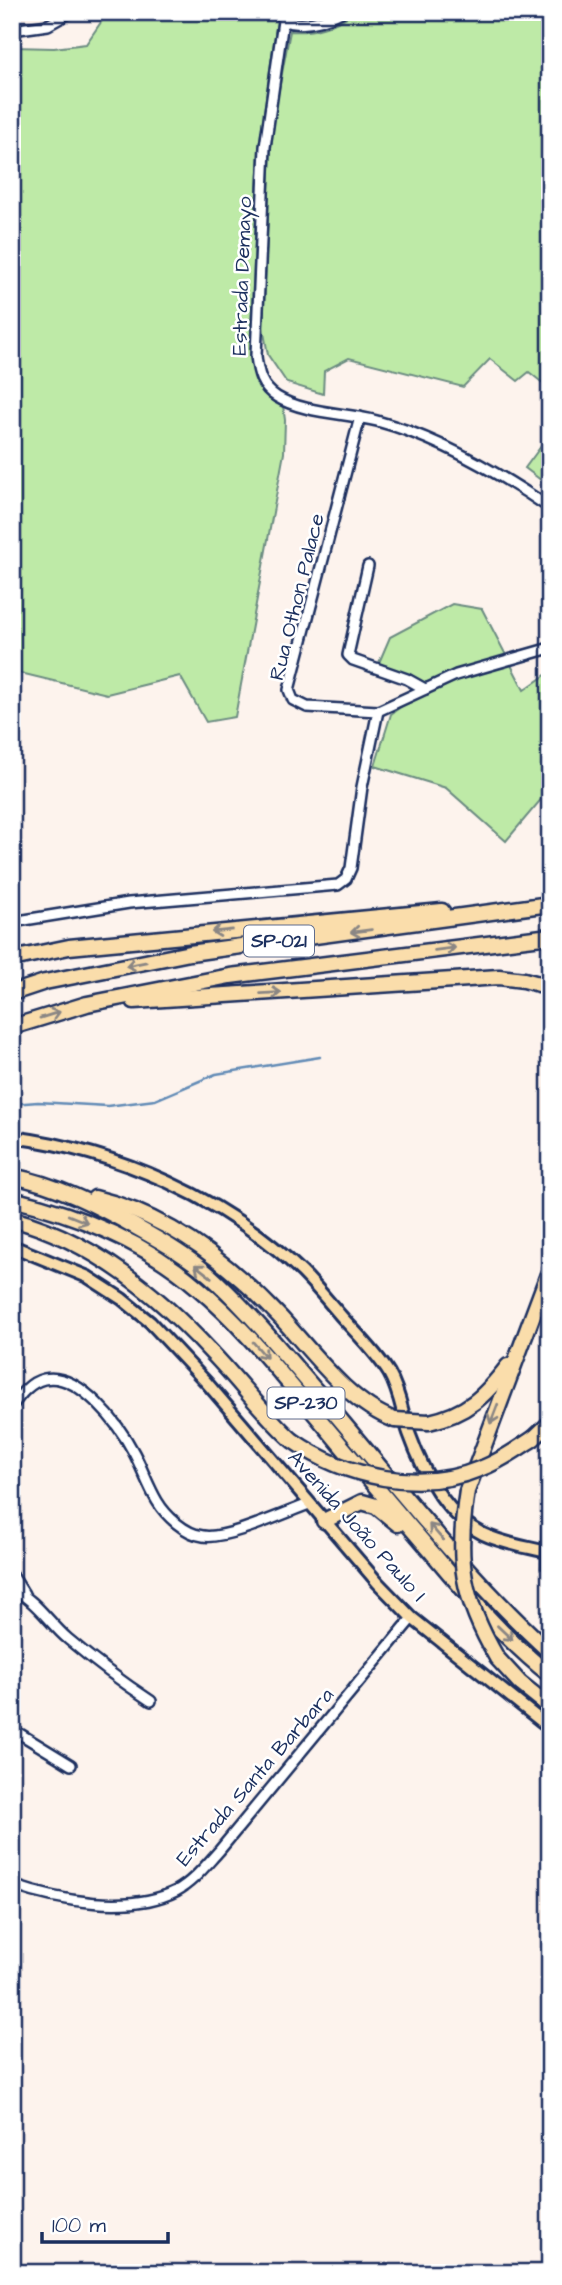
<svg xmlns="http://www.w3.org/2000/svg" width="562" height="2285" viewBox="0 0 562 2285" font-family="'Architects Daughter',sans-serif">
<rect width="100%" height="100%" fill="#fdf3ed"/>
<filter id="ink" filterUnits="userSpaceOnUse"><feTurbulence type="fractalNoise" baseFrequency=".0143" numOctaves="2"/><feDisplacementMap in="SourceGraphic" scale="14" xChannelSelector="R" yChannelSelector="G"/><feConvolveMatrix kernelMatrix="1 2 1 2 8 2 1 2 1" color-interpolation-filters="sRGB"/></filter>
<g filter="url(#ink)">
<g fill="#beeaa7" stroke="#6c8c82" stroke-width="2">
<path d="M108 12H273L277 21 259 147 250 356C254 381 260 395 283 406L285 420 284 453 235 717 206 722 180 676 107 694 12 671V47L54 48 86 44Z"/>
<path d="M354 12H550V389L529 372 518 381 490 359 463 387 349 358 324 371 323 394 287 383 268 355 263 327 271 148 276 105 290 31C313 33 336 26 354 12Z"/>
<path d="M550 434V487L525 468Z"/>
<path d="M452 604 482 609 524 690 550 672V789L506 841 446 788 375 766 391 714 421 692 411 678 378 665 390 637Z"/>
</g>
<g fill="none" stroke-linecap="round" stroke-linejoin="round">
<path stroke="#628bb6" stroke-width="2.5" d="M12 1104 38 1102 107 1106 155 1100 216 1074 320 1057"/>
<defs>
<g id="minor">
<path d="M283 21 265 147 256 356C258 373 261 387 277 397 303 413 347 413 377 421 436 437 499 473 550 508"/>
<path d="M283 21C303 27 323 22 341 12"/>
<path d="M12 30 48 25 71 12"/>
<path d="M360 417 289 690 293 700 307 707 378 711 456 675 550 648"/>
<path d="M368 566 348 655 353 660 407 679 425 689"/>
<path d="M12 922 129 903 338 885 346 879 351 868 362 787 378 711"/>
<path d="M12 1406C20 1395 30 1382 44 1379 79 1371 120 1426 134 1453 142 1468 148 1486 157 1501 166 1516 185 1534 203 1536 226 1540 284 1513 309 1504"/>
<path d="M12 1575 24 1594"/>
<path d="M12 1590C35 1598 49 1623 68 1639 94 1661 122 1682 151 1701"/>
<path d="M12 1729 71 1765"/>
<path d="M12 1885C58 1901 130 1914 176 1891 193 1882 206 1865 219 1851L412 1618"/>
</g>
<g id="major">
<path d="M12 1137C118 1151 225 1198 302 1272 316 1286 328 1301 341 1316 357 1334 376 1352 389 1373 400 1392 402 1413 409 1433 423 1472 445 1515 483 1534 504 1544 528 1547 550 1553"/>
<path d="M12 1246 88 1277 122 1299 150 1322 207 1383 378 1583 412 1618 550 1728"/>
</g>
<g id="highway">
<path d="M12 959 69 947 442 911"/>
<path d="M12 993 45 982 190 953 550 904"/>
<path d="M134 1001 499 977 524 980 550 987"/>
<path d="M12 1027 87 1004 230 976 550 936"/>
<path d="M12 1176C57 1185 94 1204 134 1226 163 1242 193 1259 217 1282 253 1316 285 1355 317 1392 392 1480 464 1574 550 1652"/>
<path d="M95 1198C167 1215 231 1265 281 1318 313 1353 350 1404 395 1420"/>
<path d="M12 1199C79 1215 145 1242 197 1287 235 1319 267 1357 299 1395 342 1446 385 1498 429 1549 466 1593 504 1639 550 1675"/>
<path d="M12 1219C92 1240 158 1294 213 1354 240 1382 263 1414 292 1440"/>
<path d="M429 1422C467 1414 485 1396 508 1366"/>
<path d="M534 1438 550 1423"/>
<path d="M467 1491 550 1269"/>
<path d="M324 1521 362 1502 376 1506 398 1524"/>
<path d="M497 1658 520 1683 550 1707"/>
</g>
</defs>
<use href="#minor" stroke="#1b2f5e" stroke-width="14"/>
<use href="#major" stroke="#1b2f5e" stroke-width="16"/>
<use href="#highway" stroke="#1b2f5e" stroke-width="19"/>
<use href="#minor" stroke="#fff" stroke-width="9"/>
<use href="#major" stroke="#faddab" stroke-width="10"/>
<use href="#highway" stroke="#faddab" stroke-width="14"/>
<defs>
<g id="highway-bridge">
<path d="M395 1420 429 1422"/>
<path d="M292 1440C346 1478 420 1494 482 1468 501 1461 517 1449 534 1438"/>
<path d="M467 1491C456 1560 462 1598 497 1658"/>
<path d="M549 1570 550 1525"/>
</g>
</defs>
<use href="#highway-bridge" stroke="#1b2f5e" stroke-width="19" stroke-linecap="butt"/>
<use href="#highway-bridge" stroke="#faddab" stroke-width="14"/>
</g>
<defs><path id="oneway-shaft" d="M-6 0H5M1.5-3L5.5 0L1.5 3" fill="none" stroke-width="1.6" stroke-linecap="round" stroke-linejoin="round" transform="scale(1.75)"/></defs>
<g stroke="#8a8684">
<use href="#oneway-shaft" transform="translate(222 931) rotate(174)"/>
<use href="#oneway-shaft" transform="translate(361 931) rotate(172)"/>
<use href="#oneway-shaft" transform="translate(445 949) rotate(-7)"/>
<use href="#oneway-shaft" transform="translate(136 964) rotate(169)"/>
<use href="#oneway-shaft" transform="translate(271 993) rotate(-3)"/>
<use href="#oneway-shaft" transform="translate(50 1015) rotate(-17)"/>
<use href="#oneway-shaft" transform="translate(78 1219) rotate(22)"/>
<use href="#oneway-shaft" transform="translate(203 1271) rotate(-142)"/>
<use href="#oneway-shaft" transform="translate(260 1350) rotate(49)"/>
<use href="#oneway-shaft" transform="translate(494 1414) rotate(111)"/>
<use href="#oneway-shaft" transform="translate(436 1532) rotate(-131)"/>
<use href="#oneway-shaft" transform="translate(505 1633) rotate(44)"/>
</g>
</g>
<g text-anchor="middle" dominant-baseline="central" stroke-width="5" stroke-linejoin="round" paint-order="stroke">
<g fill="#fff" stroke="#5f6d8e" stroke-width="2">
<rect x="244" y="925.5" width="70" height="31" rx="5"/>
<rect x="267.5" y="1387.5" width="77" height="31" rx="5"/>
</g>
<g font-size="19" font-weight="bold" fill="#1b2f5e">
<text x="279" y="941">SP-021</text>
<text x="306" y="1403">SP-230</text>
</g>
<g font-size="21" fill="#1b2f5e" stroke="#fff">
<text transform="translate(242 276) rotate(-88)">Estrada Demayo</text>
<text transform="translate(297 597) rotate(-76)">Rua Othon Palace</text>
<text transform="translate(357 1526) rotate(48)">Avenida João Paulo I</text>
<text transform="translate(255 1777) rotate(-49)">Estrada Santa Barbara</text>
</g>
</g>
<rect width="562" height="2285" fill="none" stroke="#fff" stroke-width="42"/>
<rect x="21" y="21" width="520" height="2243" fill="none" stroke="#1b2f5e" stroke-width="2.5" filter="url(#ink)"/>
<path d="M42 2232v10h126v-10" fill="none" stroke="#1b2f5e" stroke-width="3.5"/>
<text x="52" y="2232" font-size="21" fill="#1b2f5e" stroke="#ffffff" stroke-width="5" paint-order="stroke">100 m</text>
</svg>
